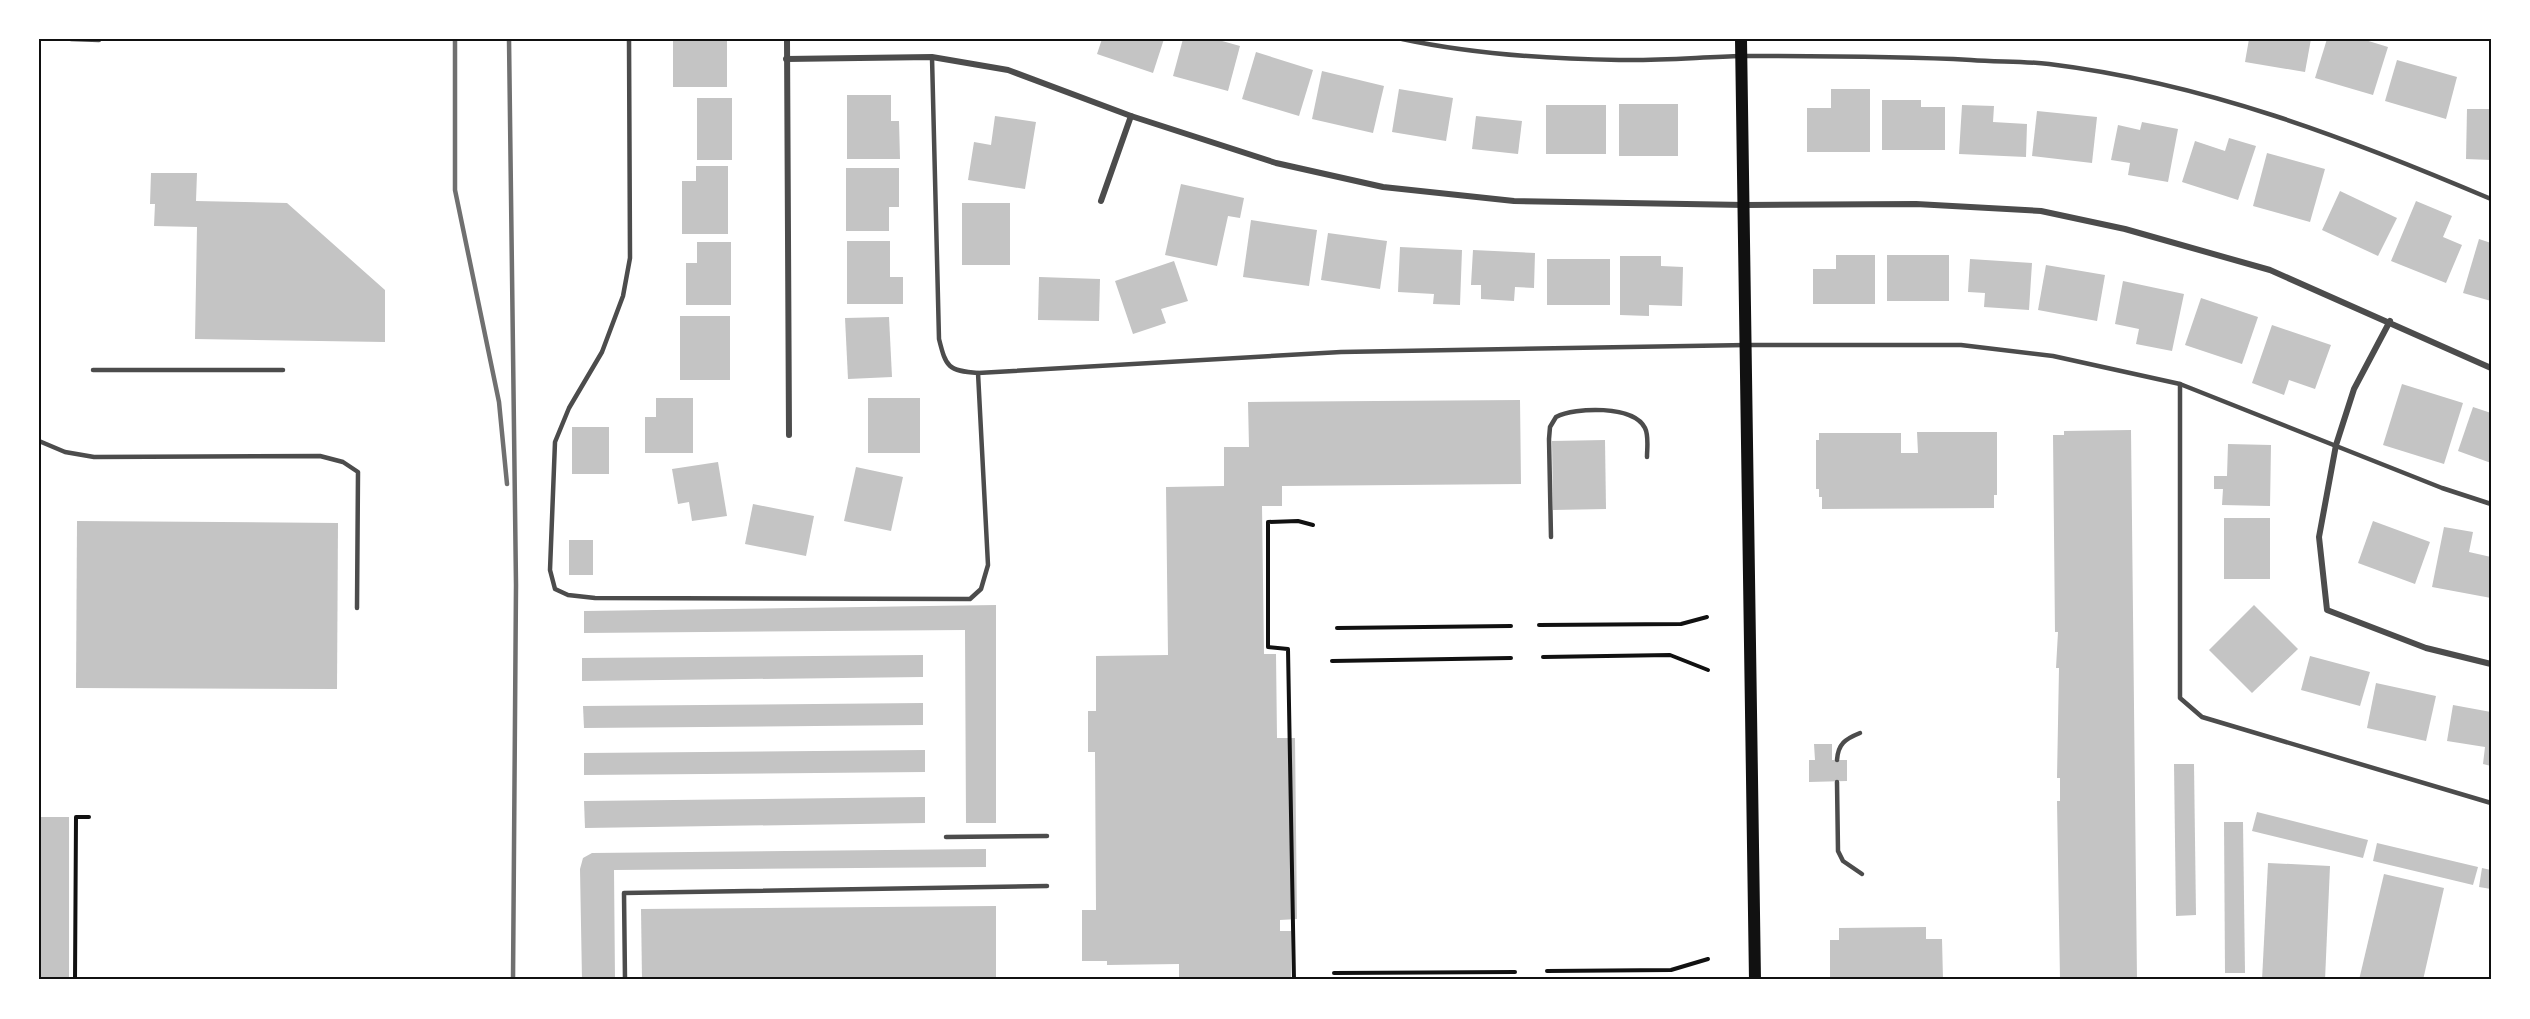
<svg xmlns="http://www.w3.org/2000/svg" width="2530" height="1019" viewBox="0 0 2530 1019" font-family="'Source Serif 4',serif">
<rect width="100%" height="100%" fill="#fff"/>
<g fill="#c4c4c4">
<rect x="673" y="39" width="54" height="48"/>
<path d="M1102 39H1164L1153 73 1097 54Z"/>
<path d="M1183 39H1215L1240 46 1228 91 1173 76Z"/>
<path d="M2249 39H2311L2305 72 2245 62Z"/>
<path d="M2327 39H2362L2388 47 2373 95 2315 78Z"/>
<path d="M1256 52 1313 70 1299 116 1242 99Z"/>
<path d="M2397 60 2457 77 2446 119 2385 101Z"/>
<path d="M1322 71 1384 86 1373 133 1312 119Z"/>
<path d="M1399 89 1453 98 1446 141 1392 132Z"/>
<path d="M1831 89H1870V152H1807V108H1831Z"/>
<path d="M847 95H891V121H899L900 159H847Z"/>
<rect x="697" y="98" width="35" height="62"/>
<path d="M1882 100H1921V107H1945V150H1882Z"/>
<rect x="1619" y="104" width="59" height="52"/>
<rect x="1546" y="105" width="60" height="49"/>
<path d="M1962 105 1994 106 1993 122 2027 124 2026 157 1959 154Z"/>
<path d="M2467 109H2491V160L2466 159Z"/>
<path d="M2037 111 2097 117 2092 163 2032 156Z"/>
<path d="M995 116 1036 122 1025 189 968 180 974 142 991 145Z"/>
<path d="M1476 116 1522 121 1518 154 1472 149Z"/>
<path d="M2142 122 2178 129 2168 182 2128 175 2130 163 2111 160 2118 125 2140 130Z"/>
<path d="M2229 138 2256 146 2238 200 2182 182 2195 141 2225 151Z"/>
<path d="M2267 153 2325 169 2310 222 2253 206Z"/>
<path d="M696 166H728V234H682V181H696Z"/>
<path d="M846 168H899V207H889V231H846Z"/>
<path d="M151 173H197L196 201 287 203 385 290V342L195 339 197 227 154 226 155 204H150Z"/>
<path d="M1181 184 1244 198 1240 218 1228 216 1217 266 1165 255Z"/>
<path d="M2340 191 2397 218 2378 256 2322 230Z"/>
<path d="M2416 201 2452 216 2443 237 2462 245 2446 283 2391 261Z"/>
<rect x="962" y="203" width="48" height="62"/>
<path d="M1251 220 1317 230 1309 286 1243 277Z"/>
<path d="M1328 233 1387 241 1380 289 1321 280Z"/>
<path d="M2479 239 2491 243V301L2463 293Z"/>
<path d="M847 241H890V277H903V304H847Z"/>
<path d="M697 242H731V305H686V263H697Z"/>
<path d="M1400 247 1462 250 1460 305 1433 304 1434 294 1398 292Z"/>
<path d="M1473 250 1535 253 1534 288 1515 287 1514 301 1481 299V285H1471Z"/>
<path d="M1836 255H1875V304H1813V269H1836Z"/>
<rect x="1887" y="255" width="62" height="46"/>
<path d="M1620 256H1661V266L1683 267 1682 306 1649 305V316L1620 315Z"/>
<rect x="1547" y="259" width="63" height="46"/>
<path d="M1970 259 2032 263 2029 310 1984 307 1985 293 1968 292Z"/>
<path d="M1174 261 1188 301 1161 309 1166 323 1133 334 1115 281Z"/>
<path d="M2046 265 2105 275 2097 321 2038 310Z"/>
<path d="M1039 277 1100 279 1099 321 1038 320Z"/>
<path d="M2123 281 2184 294 2172 351 2136 344 2139 329 2115 324Z"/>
<path d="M2201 298 2258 317 2242 364 2185 345Z"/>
<rect x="680" y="316" width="50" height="64"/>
<path d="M889 317 892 377 848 379 845 318Z"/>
<path d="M2272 325 2331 345 2315 389 2289 380 2284 395 2252 383Z"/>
<path d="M2402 384 2463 403 2444 464 2383 445Z"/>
<path d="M656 398H693V453H645V417H656Z"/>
<rect x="868" y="398" width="52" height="55"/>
<path d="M1520 400 1521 484 1282 486V506H1262L1264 654H1276L1277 738H1295L1297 919 1280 920V931H1291V980H1179V964L1107 965V961H1082V910H1096L1095 752H1088V711H1096V656L1168 655 1166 487 1224 486V447H1249L1248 402Z"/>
<path d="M2473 407 2491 413V463L2458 451Z"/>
<rect x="572" y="427" width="37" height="47"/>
<path d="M2131 430 2137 980H2060L2057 801H2060V778H2057L2059 668H2056L2058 632H2055L2053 435H2064V431Z"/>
<path d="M1917 432H1997V495H1994V508L1822 509V497H1819V489H1816V440H1819V433H1901V453H1918Z"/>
<path d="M1605 440 1606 509 1553 510 1552 441Z"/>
<path d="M2228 444 2271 445 2270 506 2222 505 2223 489H2214V476H2227Z"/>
<path d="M718 462 727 516 692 521 689 502 678 504 672 469Z"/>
<path d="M856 467 903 477 891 531 844 521Z"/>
<path d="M753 504 814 516 806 556 745 544Z"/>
<rect x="2224" y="518" width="46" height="61"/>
<path d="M77 521 338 523 337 689 76 688Z"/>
<path d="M2373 521 2430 542 2415 584 2358 563Z"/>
<path d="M2444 527 2473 532 2469 552 2491 557V598L2432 587Z"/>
<rect x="569" y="540" width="24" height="35"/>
<path d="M996 605V823H966L965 630 584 633V611Z"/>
<path d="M2254 605 2298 649 2252 693 2209 650Z"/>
<path d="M923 655V677L582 681V658Z"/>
<path d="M2310 656 2370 672 2360 706 2301 690Z"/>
<path d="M2376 683 2436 696 2426 741 2367 728Z"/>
<path d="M923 703V725L584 728 583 706Z"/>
<path d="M2453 705 2491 712V766L2483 764 2485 747 2447 741Z"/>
<path d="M1814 744H1832V760H1847V781L1809 782V760H1815Z"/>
<path d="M925 750V772L584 775V753Z"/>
<path d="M2174 764H2194L2196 915 2176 916Z"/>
<path d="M925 797V823L585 828 584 801Z"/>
<path d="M2257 812 2368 840 2363 858 2252 831Z"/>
<rect x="39" y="817" width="30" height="163"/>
<path d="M2224 822H2243L2245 973H2225Z"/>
<path d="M2377 843 2478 867 2473 885 2373 861Z"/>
<path d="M986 849V867L614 870 615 980H582L580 869 583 858 592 853Z"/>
<path d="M2268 863 2330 866 2325 980H2262Z"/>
<path d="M2482 868 2491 870V889L2479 887Z"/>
<path d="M2384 874 2444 888 2423 980H2359Z"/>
<path d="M996 906V980H642L641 909Z"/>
<path d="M1926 927V939H1942L1943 980H1830V940H1839V928Z"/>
</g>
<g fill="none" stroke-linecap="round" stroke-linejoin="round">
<g stroke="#111" stroke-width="4">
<path d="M1539 625 1681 624 1707 617"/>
<path d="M1337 628 1511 626"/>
<path d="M1543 657 1670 655 1708 670"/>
<path d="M1332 661 1511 658"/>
<path d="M1547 971 1671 970 1708 959"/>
<path d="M1334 973 1515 972"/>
<path d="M75 980 76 817H89"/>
<path d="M1294 980 1288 649 1268 647V522L1298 521 1313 525"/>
</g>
<g stroke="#4c4c4c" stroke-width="4.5">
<path d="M71 39 99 40"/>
<path d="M629 39 630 258 623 296 602 352 569 408 555 442 550 570 555 589 568 595 595 598 970 599 981 589 988 565 978 373"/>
<path d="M1402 39C1472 54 1547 59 1619 60 1660 61 1701 57 1742 56 1818 56 1895 56 1971 60 1997 62 2023 61 2049 64 2204 83 2348 138 2491 199"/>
<path d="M932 57 939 339C946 367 948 371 978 373L1341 352 1747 345H1961L2053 356 2180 384 2442 488 2491 504"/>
<path d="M93 370H283"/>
<path d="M2180 384V698L2202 717 2491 803"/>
<path d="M39 441 65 452 94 457 320 456 343 462 358 472 357 608"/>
<path d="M1551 537 1549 439 1550 427 1556 417C1575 407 1634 405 1645 428 1649 436 1647 448 1647 457"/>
<path d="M1837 760C1838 744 1845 739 1860 733"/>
<path d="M1837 782 1838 851 1843 861 1862 874"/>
<path d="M946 837 1047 836"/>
<path d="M625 980 624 893 1047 886"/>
</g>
<g stroke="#4c4c4c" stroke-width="6">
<path d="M787 39 789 435"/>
<path d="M786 59 932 57 1008 70 1131 116 1276 163 1383 187 1514 201 1745 205 1916 204 2041 211 2125 229 2270 270 2491 368"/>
<path d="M1101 201 1131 116"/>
<path d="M2390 321 2354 389 2336 445 2319 537 2327 610 2426 648 2491 664"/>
</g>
<path stroke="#111" stroke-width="12" d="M1741 39 1755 980"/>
<g stroke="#707070" stroke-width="4.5">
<path d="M455 39V190L499 402 507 484"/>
<path d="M509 39 516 585 513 980"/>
</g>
</g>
<rect width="2530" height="1019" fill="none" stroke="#ffffff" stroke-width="81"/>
<rect x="40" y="40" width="2450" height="938" fill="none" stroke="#111" stroke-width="2"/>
</svg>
